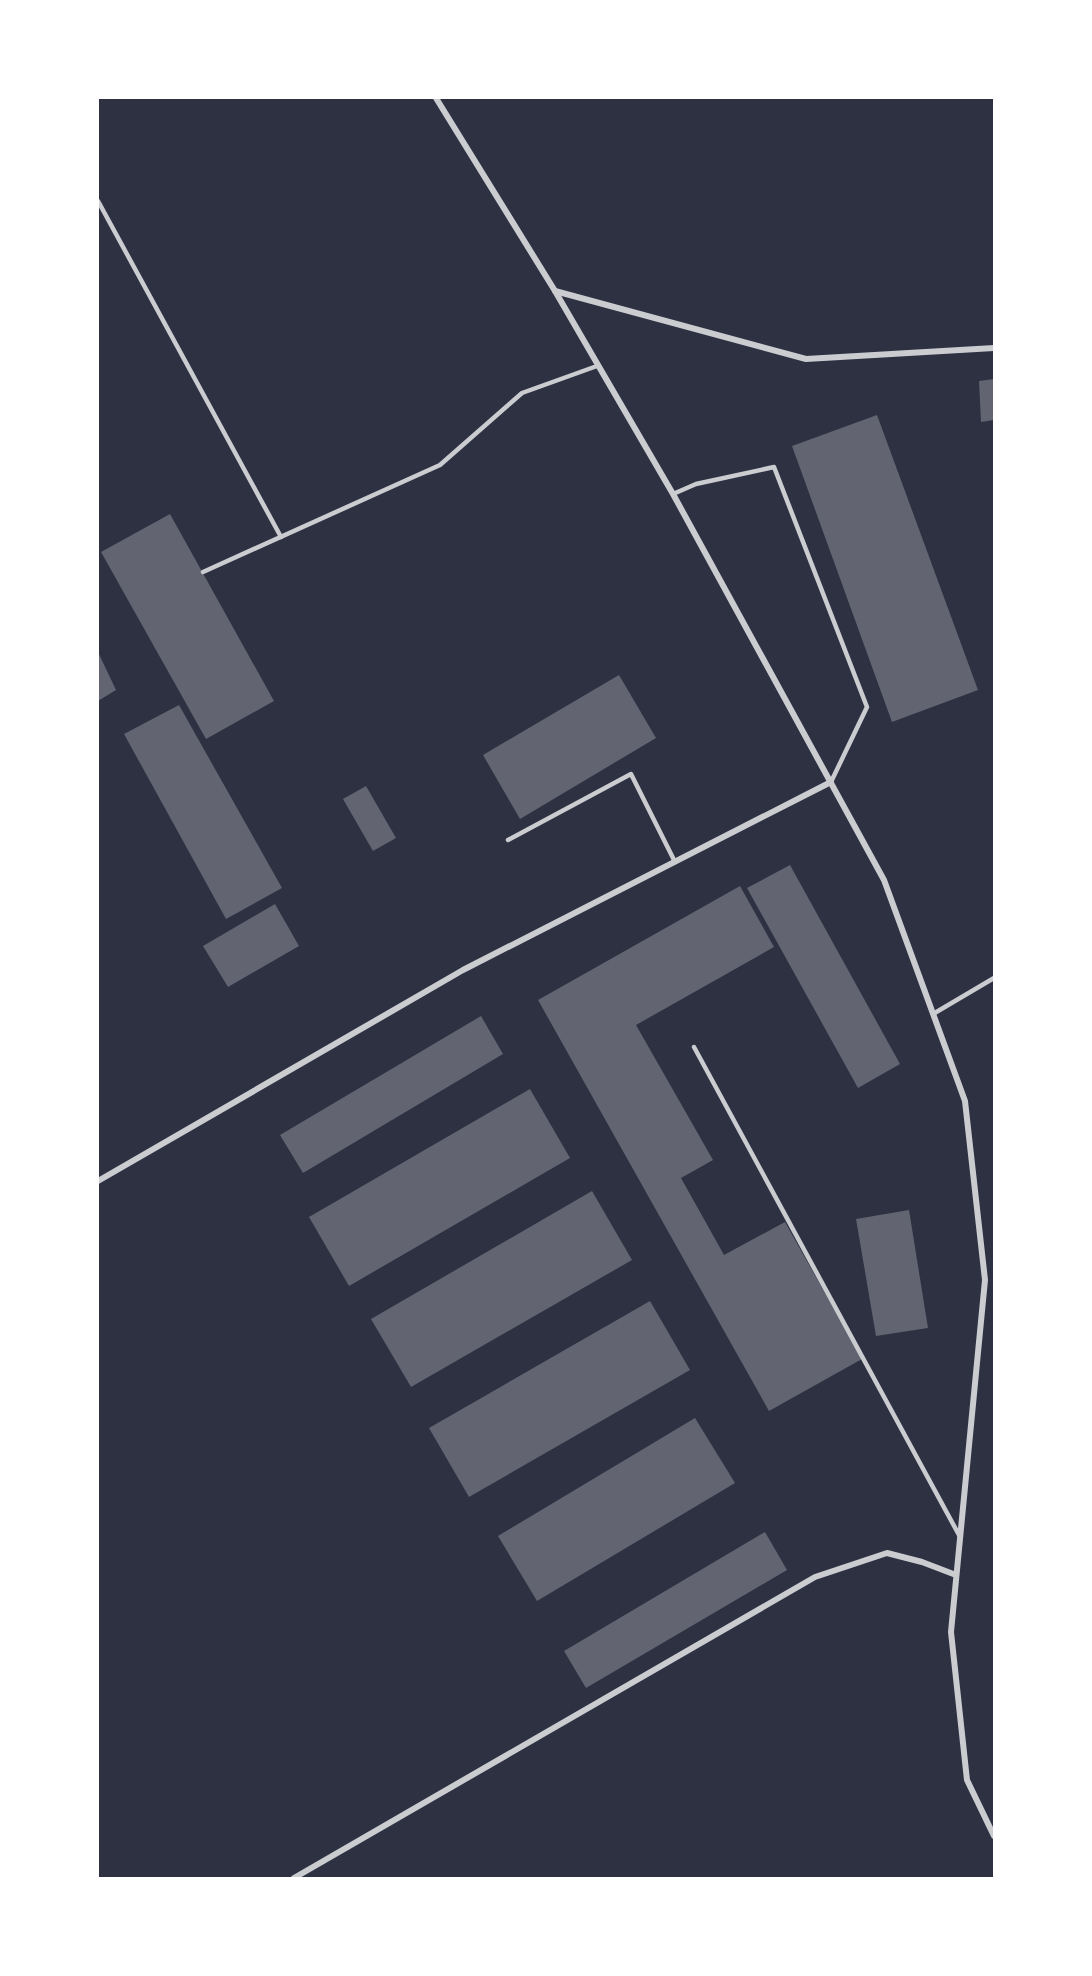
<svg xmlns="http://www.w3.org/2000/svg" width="1092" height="1976" viewBox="0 0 1092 1976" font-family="'Alegreya Sans',sans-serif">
<rect width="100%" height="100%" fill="#2d3142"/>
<g fill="#626471">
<path d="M994 379V420L981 422 979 381Z"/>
<path d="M877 415 978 690 892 722 792 446Z"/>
<path d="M170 514 274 701 206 739 101 552Z"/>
<path d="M98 652 116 690 98 701Z"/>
<path d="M619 675 656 738 520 819 483 755Z"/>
<path d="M179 705 282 888 226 919 124 734Z"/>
<path d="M366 786 396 838 373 851 343 799Z"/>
<path d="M790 865 900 1064 858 1088 747 888Z"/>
<path d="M740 886 774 947 636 1025 713 1160 681 1178 724 1255 785 1222 862 1359 769 1411 538 1000Z"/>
<path d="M275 904 299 946 228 987 203 946Z"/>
<path d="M481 1016 503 1054 303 1173 280 1135Z"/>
<path d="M530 1089 570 1158 349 1286 309 1217Z"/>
<path d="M592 1191 632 1260 411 1387 371 1319Z"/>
<path d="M909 1210 928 1328 876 1336 856 1219Z"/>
<path d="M650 1301 690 1370 469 1497 429 1428Z"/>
<path d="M695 1418 735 1483 537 1601 498 1536Z"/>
<path d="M765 1532 787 1570 586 1688 564 1651Z"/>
</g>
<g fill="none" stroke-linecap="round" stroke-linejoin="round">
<g stroke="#caccd0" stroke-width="4.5">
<path d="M98 201 281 537"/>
<path d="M673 494 696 484 774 467 867 707 831 782"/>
<path d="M203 572 440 465 522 393 597 366"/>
<path d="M508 840 631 774 675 862"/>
<path d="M933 1014 994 978"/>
<path d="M694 1047 959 1535"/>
</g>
<g stroke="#caccd0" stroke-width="6">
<path d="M436 98 555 291 673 494 884 880 965 1101 985 1280 951 1632 967 1780 994 1836"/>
<path d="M555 291 806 359 994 348"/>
<path d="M98 1181 463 970 831 782"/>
<path d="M294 1878 815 1577 887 1553 922 1562 956 1575"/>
</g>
</g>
<rect width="1092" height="1976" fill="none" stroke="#ffffff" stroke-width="198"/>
</svg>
